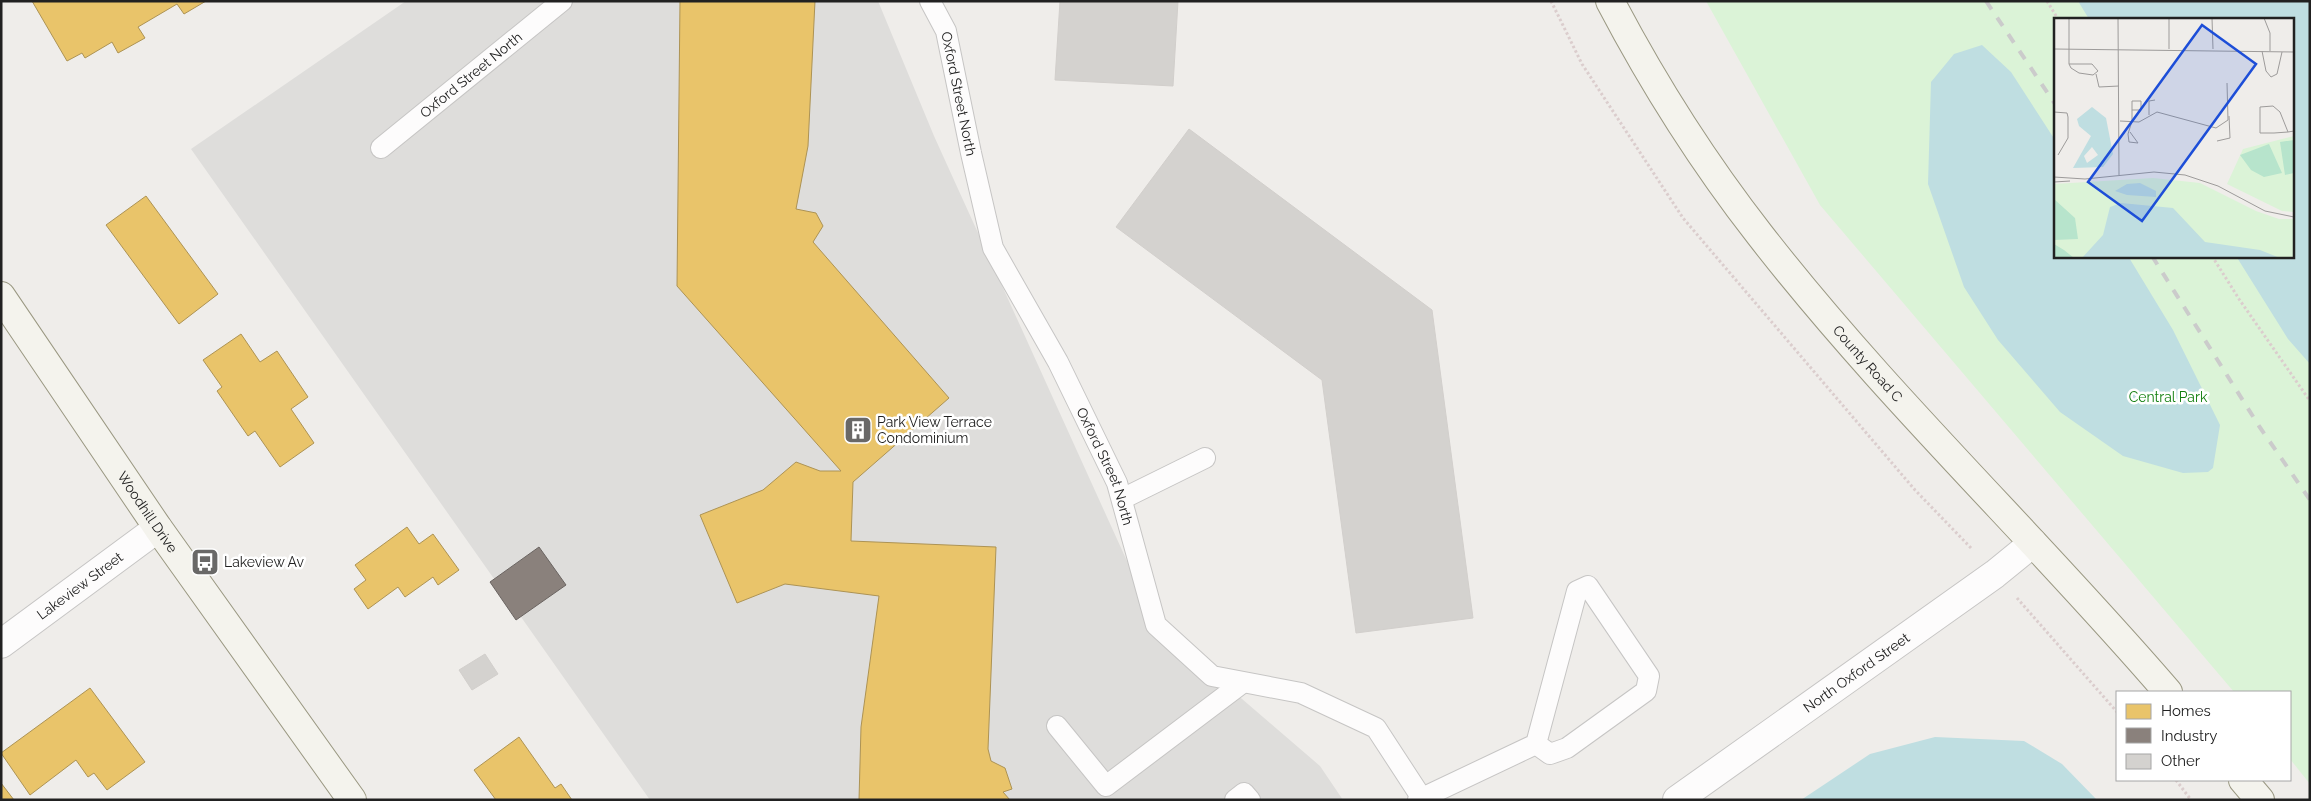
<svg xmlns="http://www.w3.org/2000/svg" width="2311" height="801" viewBox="0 0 2311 801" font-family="Raleway,sans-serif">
<rect width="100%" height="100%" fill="#efedea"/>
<path fill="#dedddb" d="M406 1H878L934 136 1156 625 1320 766 1343 800H650L191 149Z"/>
<path fill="#dbf3d7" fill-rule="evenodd" d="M1706 1H2310V784L2290 759V692H2234L1820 205ZM2055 19H2292V256H2055Z"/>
<g fill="#bfdee1">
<path d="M2078 1H2310V364L2288 339 2236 256H2292V19H2089Z"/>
<path d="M1982 45 2011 72 2055 140V256H2128L2173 330 2220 425 2213 468 2208 472 2183 473 2123 456 2060 412 1998 340 1964 287 1928 184 1931 82 1954 54Z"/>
<path d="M1935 737 2024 741 2062 764 2097 800H1801L1870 754Z"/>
</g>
<g fill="#e9c46a" stroke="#ad9354">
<path d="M32 1H206L184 14 177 4 138 27 145 38 118 53 112 42 85 58 82 53 67 61Z"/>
<path d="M680 1H815L808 146 796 209 816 213 823 226 813 242 949 398 853 482 851 541 996 547 988 749 991 761 1005 768 1012 789 1003 792 1010 800H859L861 727 879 596 785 584 737 603 700 515 763 490 796 462 820 471H841L677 286Z"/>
<path d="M146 196 218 294 179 324 106 225Z"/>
<path d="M241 334 260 362 277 351 308 397 291 409 314 443 280 467 255 431 248 436 217 391 222 387 203 360Z"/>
<path d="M407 527 419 544 433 534 459 570 438 585 433 577 405 597 398 587 368 609 354 589 366 580 355 565Z"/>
<path d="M90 688 145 762 107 790 94 773 88 777 76 760 30 795 1 753Z"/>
<path d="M519 737 555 788 561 784 572 800H496L474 770Z"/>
<path d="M1 783 14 800H1Z"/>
</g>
<path fill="#8a817c" stroke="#6a6461" d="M539 547 566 585 516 620 490 582Z"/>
<g fill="#d4d2cf" stroke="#d2cfcc">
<path d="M1060 1H1178L1173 86 1055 80Z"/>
<path d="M1189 129 1432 310 1473 618 1356 633 1322 380 1116 227Z"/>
<path d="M485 654 498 674 472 690 459 670Z"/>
</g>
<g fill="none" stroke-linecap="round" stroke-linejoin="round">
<defs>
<g id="lane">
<path id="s1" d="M930 1 946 31 971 153 993 248 1058 362 1117 483 1156 625 1212 676 1301 693 1376 728 1423 800"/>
<path id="s2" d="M381 148 562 1"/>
<path d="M1122 499 1205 458"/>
<path d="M1057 726 1106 786 1241 684"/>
<path d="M1235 800 1244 793 1250 800"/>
<path d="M1418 800 1536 744 1550 754 1567 748 1646 691 1649 676 1588 586 1577 591 1536 744"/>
</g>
<g id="street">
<path id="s3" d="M1 644 158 528"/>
<path id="s4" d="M1677 800 1995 574 2033 543"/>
</g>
<g id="secondary">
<path id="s5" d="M1610 1C1653 83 1703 162 1760 235 1885 396 2035 537 2168 692"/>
<path id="s6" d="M1 296 158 528 352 800"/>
<path d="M2243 780 2260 800"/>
</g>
</defs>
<use href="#lane" stroke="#c6c5c4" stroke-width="22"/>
<use href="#street" stroke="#c6c5c4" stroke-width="30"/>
<use href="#secondary" stroke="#9a9882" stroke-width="30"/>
<g stroke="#dbcdcd" stroke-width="3" stroke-dasharray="2.5 2.5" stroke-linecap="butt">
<path d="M1551 1 1582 64 1683 218 1915 490 1972 549"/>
<path d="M2047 1 2058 19"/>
<path d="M2212 256 2239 299 2310 401"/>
<path d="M2017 598 2117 712"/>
<path d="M2176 780 2191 800"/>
</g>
<use href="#lane" stroke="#fdfcfc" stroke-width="20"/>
<use href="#street" stroke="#fdfcfc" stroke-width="28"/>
<use href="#secondary" stroke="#f4f3ed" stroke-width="28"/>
<g stroke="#cbcbcb" stroke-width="4" stroke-dasharray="10 10" stroke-linecap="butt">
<path d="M1986 1 2055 104"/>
<path d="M2152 256 2259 426 2310 500"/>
</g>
</g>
<defs>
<symbol id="building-square" viewBox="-11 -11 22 22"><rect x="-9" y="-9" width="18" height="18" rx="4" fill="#696867" stroke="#fff"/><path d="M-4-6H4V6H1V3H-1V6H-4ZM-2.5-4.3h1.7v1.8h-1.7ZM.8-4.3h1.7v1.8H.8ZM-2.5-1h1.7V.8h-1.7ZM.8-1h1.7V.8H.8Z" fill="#fff"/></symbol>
<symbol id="bus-square" viewBox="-11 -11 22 22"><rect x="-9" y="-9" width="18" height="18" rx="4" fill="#696867" stroke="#fff"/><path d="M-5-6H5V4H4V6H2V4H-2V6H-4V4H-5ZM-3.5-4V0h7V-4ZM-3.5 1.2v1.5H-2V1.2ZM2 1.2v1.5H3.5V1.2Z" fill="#fff"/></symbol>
</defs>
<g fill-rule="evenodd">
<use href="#building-square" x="842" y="414" width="32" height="32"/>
<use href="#bus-square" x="189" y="546" width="32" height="32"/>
</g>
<g text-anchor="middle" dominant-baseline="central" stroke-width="5" stroke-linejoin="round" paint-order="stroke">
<g font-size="14" fill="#212121" stroke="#fff">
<text stroke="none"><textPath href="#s2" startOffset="116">Oxford Street North</textPath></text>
<text stroke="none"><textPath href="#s1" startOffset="98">Oxford Street North</textPath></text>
<text stroke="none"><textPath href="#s5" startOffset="446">County Road C</textPath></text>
<text stroke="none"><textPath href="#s1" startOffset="502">Oxford Street North</textPath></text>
<text stroke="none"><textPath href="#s6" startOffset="261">Woodhill Drive</textPath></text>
<text stroke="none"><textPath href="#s3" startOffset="98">Lakeview Street</textPath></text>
<text stroke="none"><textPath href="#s4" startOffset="220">North Oxford Street</textPath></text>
</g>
<g font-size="14" fill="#137f0f" stroke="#fff">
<text x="2168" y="397">Central Park</text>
</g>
<g font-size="14" fill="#212121" stroke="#fff" text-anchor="start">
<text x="877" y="422">Park View Terrace<tspan x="877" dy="16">Condominium</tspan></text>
<text x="224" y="562">Lakeview Av</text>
</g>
</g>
<g transform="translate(2054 18)">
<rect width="240" height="240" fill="#efedea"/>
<path d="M240 118V194L228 193 173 166 189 131ZM99 160 146 165 202 193 225 201H240V240H0V166Z" fill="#dbf3d7"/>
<path d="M240 122V155L231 157 226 124ZM215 126 228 155 210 159 197 152 186 137ZM0 181 21 200 24 221 0 222ZM0 226 10 232 20 240H0Z" fill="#b7e4cc"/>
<path d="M38 89 52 100 59 136 49 149 19 150 37 118 25 108 23 101ZM38 129 44 137 33 145 30 138ZM86 165 102 173V179L73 177 61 173 73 166ZM67 185 119 190 151 224 206 232 226 240H28L49 217 56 189Z" fill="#bfdee1" fill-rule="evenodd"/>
<path fill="none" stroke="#9d9b9a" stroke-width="1" d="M64 0 65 157M115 0V31M158 0 159 31M210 0 216 15V33M0 31 240 34M208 33 212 53 217 59 223 56 228 34M15 46H38L44 53 39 57 25 55 17 50 15 46V0M42 56 45 69 65 68M0 94 13 95 14 99V120L4 137M95 97V83L101 82M66 103 85 104 103 94 162 110 174 102 173 65M76 114 84 125 75 124 74 116 78 103V83H87V92H78M234 114 226 94 219 88 206 89V115H220L234 114 240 113M163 123 176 120 175 98M0 159 31 161 100 154 131 157 164 168 211 193 240 199M0 164 16 163"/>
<path fill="#1d4ed8" fill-opacity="0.15" stroke="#1d4ed8" stroke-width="2.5" d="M148 7 202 46 88 203 34 164Z"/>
<rect width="240" height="240" fill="none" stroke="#212121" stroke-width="2.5"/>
</g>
<rect width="2311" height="801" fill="none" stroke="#212121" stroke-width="5"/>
<rect x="2116" y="691" width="175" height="90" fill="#ffffff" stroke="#a6a6a6"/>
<rect x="2126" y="704" width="25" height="15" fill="#e9c46a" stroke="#a6a6a6"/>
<text x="2161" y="716" font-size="15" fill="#212121">Homes</text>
<rect x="2126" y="728" width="25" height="15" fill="#8a817c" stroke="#a6a6a6"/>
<text x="2161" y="741" font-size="15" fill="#212121">Industry</text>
<rect x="2126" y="754" width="25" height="15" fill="#d4d2cf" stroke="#a6a6a6"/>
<text x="2161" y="766" font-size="15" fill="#212121">Other</text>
</svg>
